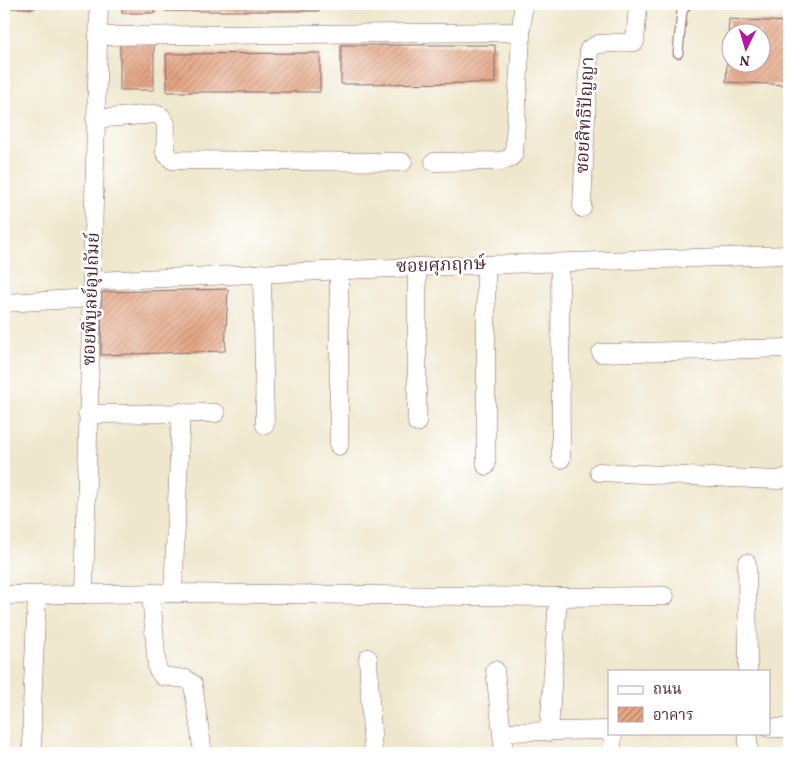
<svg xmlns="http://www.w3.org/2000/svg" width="793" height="757" viewBox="0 0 793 757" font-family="Vollkorn,'Noto Serif Thai',serif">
<defs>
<pattern id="building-hatch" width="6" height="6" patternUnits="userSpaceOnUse" patternTransform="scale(1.25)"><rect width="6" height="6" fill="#e4a583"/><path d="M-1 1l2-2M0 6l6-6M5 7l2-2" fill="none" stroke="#bb866b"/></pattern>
</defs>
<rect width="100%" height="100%" fill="#fff"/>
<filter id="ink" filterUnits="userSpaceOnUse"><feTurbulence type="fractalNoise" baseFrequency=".02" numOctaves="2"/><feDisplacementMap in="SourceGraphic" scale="10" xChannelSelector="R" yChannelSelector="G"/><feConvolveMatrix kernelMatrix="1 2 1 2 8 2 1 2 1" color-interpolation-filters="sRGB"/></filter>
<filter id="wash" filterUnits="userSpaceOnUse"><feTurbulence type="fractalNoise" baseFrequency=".0096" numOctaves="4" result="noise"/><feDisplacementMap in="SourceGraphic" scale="20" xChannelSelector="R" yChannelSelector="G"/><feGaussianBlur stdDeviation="1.12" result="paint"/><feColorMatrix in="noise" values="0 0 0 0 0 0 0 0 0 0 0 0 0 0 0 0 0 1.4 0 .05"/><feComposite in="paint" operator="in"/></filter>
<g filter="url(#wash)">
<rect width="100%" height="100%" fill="#efe7cd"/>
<g id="blocks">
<g fill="url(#building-hatch)" fill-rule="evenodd">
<rect x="4" y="4" width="31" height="4"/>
<rect x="122" y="4" width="33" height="9"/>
<rect x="165" y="4" width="154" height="7"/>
<path d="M729 19 789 22V85L726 82ZM730 32H760V62H730Z"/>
<rect x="120" y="43" width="34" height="47"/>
<path d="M341 45H495V83L341 84Z"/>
<path d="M320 53V92H167L166 54Z"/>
<path d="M228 289 225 351 101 355 102 292Z"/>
</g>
</g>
</g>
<g filter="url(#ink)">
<use href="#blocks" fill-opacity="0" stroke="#846564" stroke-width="1"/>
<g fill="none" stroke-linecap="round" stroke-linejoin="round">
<defs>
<path id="lane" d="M678 53 682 11 687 4"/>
<g id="street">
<path d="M98 36 521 32"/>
<path d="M95 119 155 114 161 116 166 124 165 153 172 160 403 162"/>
<path d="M434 162 499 161 509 159 514 154 523 4"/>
<path d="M582 208 589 49 598 44 635 42 638 4"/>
<path d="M560 264 561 459"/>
<path d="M486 265V466"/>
<path d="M417 267V423"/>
<path d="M262 273 265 425"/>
<path d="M94 281 417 267 789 255"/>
<path d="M4 303 92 298"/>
<path d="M601 353 789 348"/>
<path d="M87 414 216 413"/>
<path d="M339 446V270"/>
<path d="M599 472 778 480 789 477"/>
<path d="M747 563 748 671"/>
<path d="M151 593 157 668 162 676 186 679 193 684 203 753"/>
<path d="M173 593 181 412"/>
<path d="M84 594 99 4"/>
<path d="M4 595 173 593 558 597 665 596"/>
<path d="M368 658 373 753"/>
<path d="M495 670 504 753"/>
<path d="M769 728H789"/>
<path d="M503 732 609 730"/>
<path d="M549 732 558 597"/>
<path d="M32 753V707L37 595"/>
<path d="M612 753 613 733"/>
<path d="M748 753V733"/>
</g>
</defs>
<use href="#lane" stroke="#846564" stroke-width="11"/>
<use href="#street" stroke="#846564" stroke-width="19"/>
<use href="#lane" stroke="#fff" stroke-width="9"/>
<use href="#street" stroke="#fff" stroke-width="18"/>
</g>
</g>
<g text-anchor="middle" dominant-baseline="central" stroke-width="5" stroke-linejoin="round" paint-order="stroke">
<g font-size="18" fill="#4a1f2b" stroke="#fff">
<text transform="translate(586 115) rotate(-87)">ซอยสิทธิปัญญา</text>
<text transform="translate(441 266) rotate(-2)">ซอยศุภฤกษ์</text>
<text transform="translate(92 299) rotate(-88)">ซอยพิบูลย์อุปถัมย์</text>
</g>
</g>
<rect width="793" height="757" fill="none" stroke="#fff" stroke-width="20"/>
<rect x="608" y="670" width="162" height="65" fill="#ffffff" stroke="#b7a5aa"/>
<rect x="618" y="686" width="25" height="8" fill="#ffffff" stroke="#b7a5aa"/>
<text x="653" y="694" font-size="15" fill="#4a1f2b">ถนน</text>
<rect x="618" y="707" width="25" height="15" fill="url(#building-hatch)" stroke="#b7a5aa"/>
<text x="653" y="720" font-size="15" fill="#4a1f2b">อาคาร</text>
<g transform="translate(746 48) rotate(185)"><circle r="24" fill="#ffffff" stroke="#b7a5aa"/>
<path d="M0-4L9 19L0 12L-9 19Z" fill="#b5179e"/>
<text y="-8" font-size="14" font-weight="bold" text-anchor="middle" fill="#4a1f2b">N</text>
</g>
</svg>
